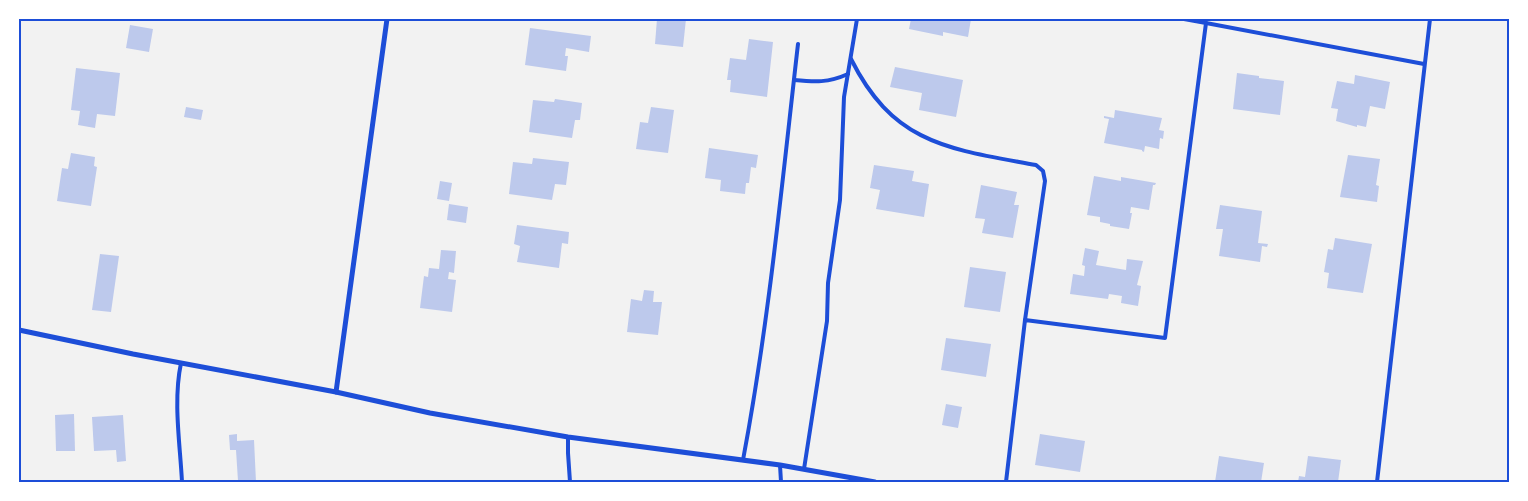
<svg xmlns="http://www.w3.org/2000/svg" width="1528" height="501" viewBox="0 0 1528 501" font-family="Quicksand,sans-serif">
<rect width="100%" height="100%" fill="#f2f2f2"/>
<g fill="#bdc9ec">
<path d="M657 19H686L683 47 655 44Z"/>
<path d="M911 19H971L968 37 943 32V36L909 29Z"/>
<path d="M130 25 153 29 149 52 126 48Z"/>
<path d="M530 28 591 36 589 52 566 48 565 56H568L566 71 525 65Z"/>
<path d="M749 39 773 42 767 97 730 92 731 80H727L730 58 746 60Z"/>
<path d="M895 67 963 80 956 117 919 110 922 93 890 87Z"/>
<path d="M76 68 120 73 115 116 97 114 95 128 78 125 80 111 71 110Z"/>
<path d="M1237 73 1259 76V78L1284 81 1280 115 1233 109Z"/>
<path d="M1355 75 1390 82 1385 109 1370 106 1366 127 1357 125V127L1336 121 1338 109 1331 108 1337 81 1354 84Z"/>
<path d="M555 99 582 103 580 120H575L572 138 529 132 533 100 554 102Z"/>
<path d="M186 107 203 110 201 120 184 117Z"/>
<path d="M651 107 674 110 668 153 636 149 640 122 648 123Z"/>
<path d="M1115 110 1162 118 1159 130 1164 131 1163 139 1160 138 1159 149 1145 146 1144 152 1142 151V150L1104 143 1109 119 1104 118V116L1114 118Z"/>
<path d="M709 148 758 155 756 168 751 167 749 183H746L745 194 720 191 721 180 705 178Z"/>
<path d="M71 153 95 157 94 166 97 167 91 206 57 201 62 168 68 169Z"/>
<path d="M1348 155 1380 159 1376 185 1379 186 1377 202 1340 197Z"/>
<path d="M533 158 569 162 566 185 555 184 552 200 509 194 513 162 532 164Z"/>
<path d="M874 165 914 171 912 181 929 184 924 217 876 209 880 190 870 188Z"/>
<path d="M1094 176 1121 181V177L1156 183 1155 185H1153L1149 210 1131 207 1130 213H1132L1129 229 1110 226V224L1100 222V217L1087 215Z"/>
<path d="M440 181 452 183 449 201 437 199Z"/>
<path d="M981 185 1017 192 1014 205H1019L1013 238 982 233 985 219 975 218Z"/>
<path d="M449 204 468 207 466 223 447 220Z"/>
<path d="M1220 205 1262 211 1258 243 1268 244 1267 247 1262 246 1260 262 1219 256 1223 229H1216Z"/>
<path d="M517 225 569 232 568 244 562 243 559 268 517 262 520 246 514 244Z"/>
<path d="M1335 238 1372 244 1363 293 1327 288 1329 273 1324 272 1328 249 1333 250Z"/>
<path d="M1085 248 1099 251 1096 265 1126 270 1127 259 1143 261 1137 285 1141 286 1138 306 1121 303 1122 296 1109 294 1108 299 1070 294 1073 274 1084 276 1085 266 1082 265Z"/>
<path d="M441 250 456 251 454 273 449 272 448 279 456 280 452 312 420 308 424 276 428 277 429 268 439 269Z"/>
<path d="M100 254 119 256 111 312 92 310Z"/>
<path d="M970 267 1006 272 1000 312 964 307Z"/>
<path d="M644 290 654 291 653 302H662L658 335 627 332 631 299 642 301Z"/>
<path d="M946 338 991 344 986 377 941 370Z"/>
<path d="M946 404 962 407 958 428 942 425Z"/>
<path d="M74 414 75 451H56L55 415Z"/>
<path d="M123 415 126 461 117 462 116 450 94 451 92 417Z"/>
<path d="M237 434V441L254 440 256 482 238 481 236 450H230L229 435Z"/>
<path d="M1040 434 1085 441 1080 472 1035 465Z"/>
<path d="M1219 456 1264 463 1261 482H1215Z"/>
<path d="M1308 456 1341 460 1338 482H1298L1299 476 1305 477Z"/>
</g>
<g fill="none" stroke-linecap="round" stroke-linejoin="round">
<g stroke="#1d4ed8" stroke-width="4">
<path d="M1206 23 1424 64"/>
<path d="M851 59C894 145 950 149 1036 165L1043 171 1045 181 1025 320"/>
<path d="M794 80C815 82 828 83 848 74"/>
<path d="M181 363C173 401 180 443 182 482"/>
<path d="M568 437V453L570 482"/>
<path d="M743 460C769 322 782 183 798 44"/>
<path d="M780 465 781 482"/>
<path d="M804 469 827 321 828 283 840 200 844 97 857 19"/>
<path d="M1006 482 1025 320 1165 338 1206 23 1184 19"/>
<path d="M1377 482 1430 19"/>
</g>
<g stroke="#1d4ed8" stroke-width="5">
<path d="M19 330 133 354 336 392 430 413 568 437 780 465 875 482"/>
<path d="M336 392 387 19"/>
</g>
</g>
<rect width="1528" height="501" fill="none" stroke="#ffffff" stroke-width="40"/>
<rect x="20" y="20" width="1488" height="461" fill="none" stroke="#1d4ed8" stroke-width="2"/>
</svg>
